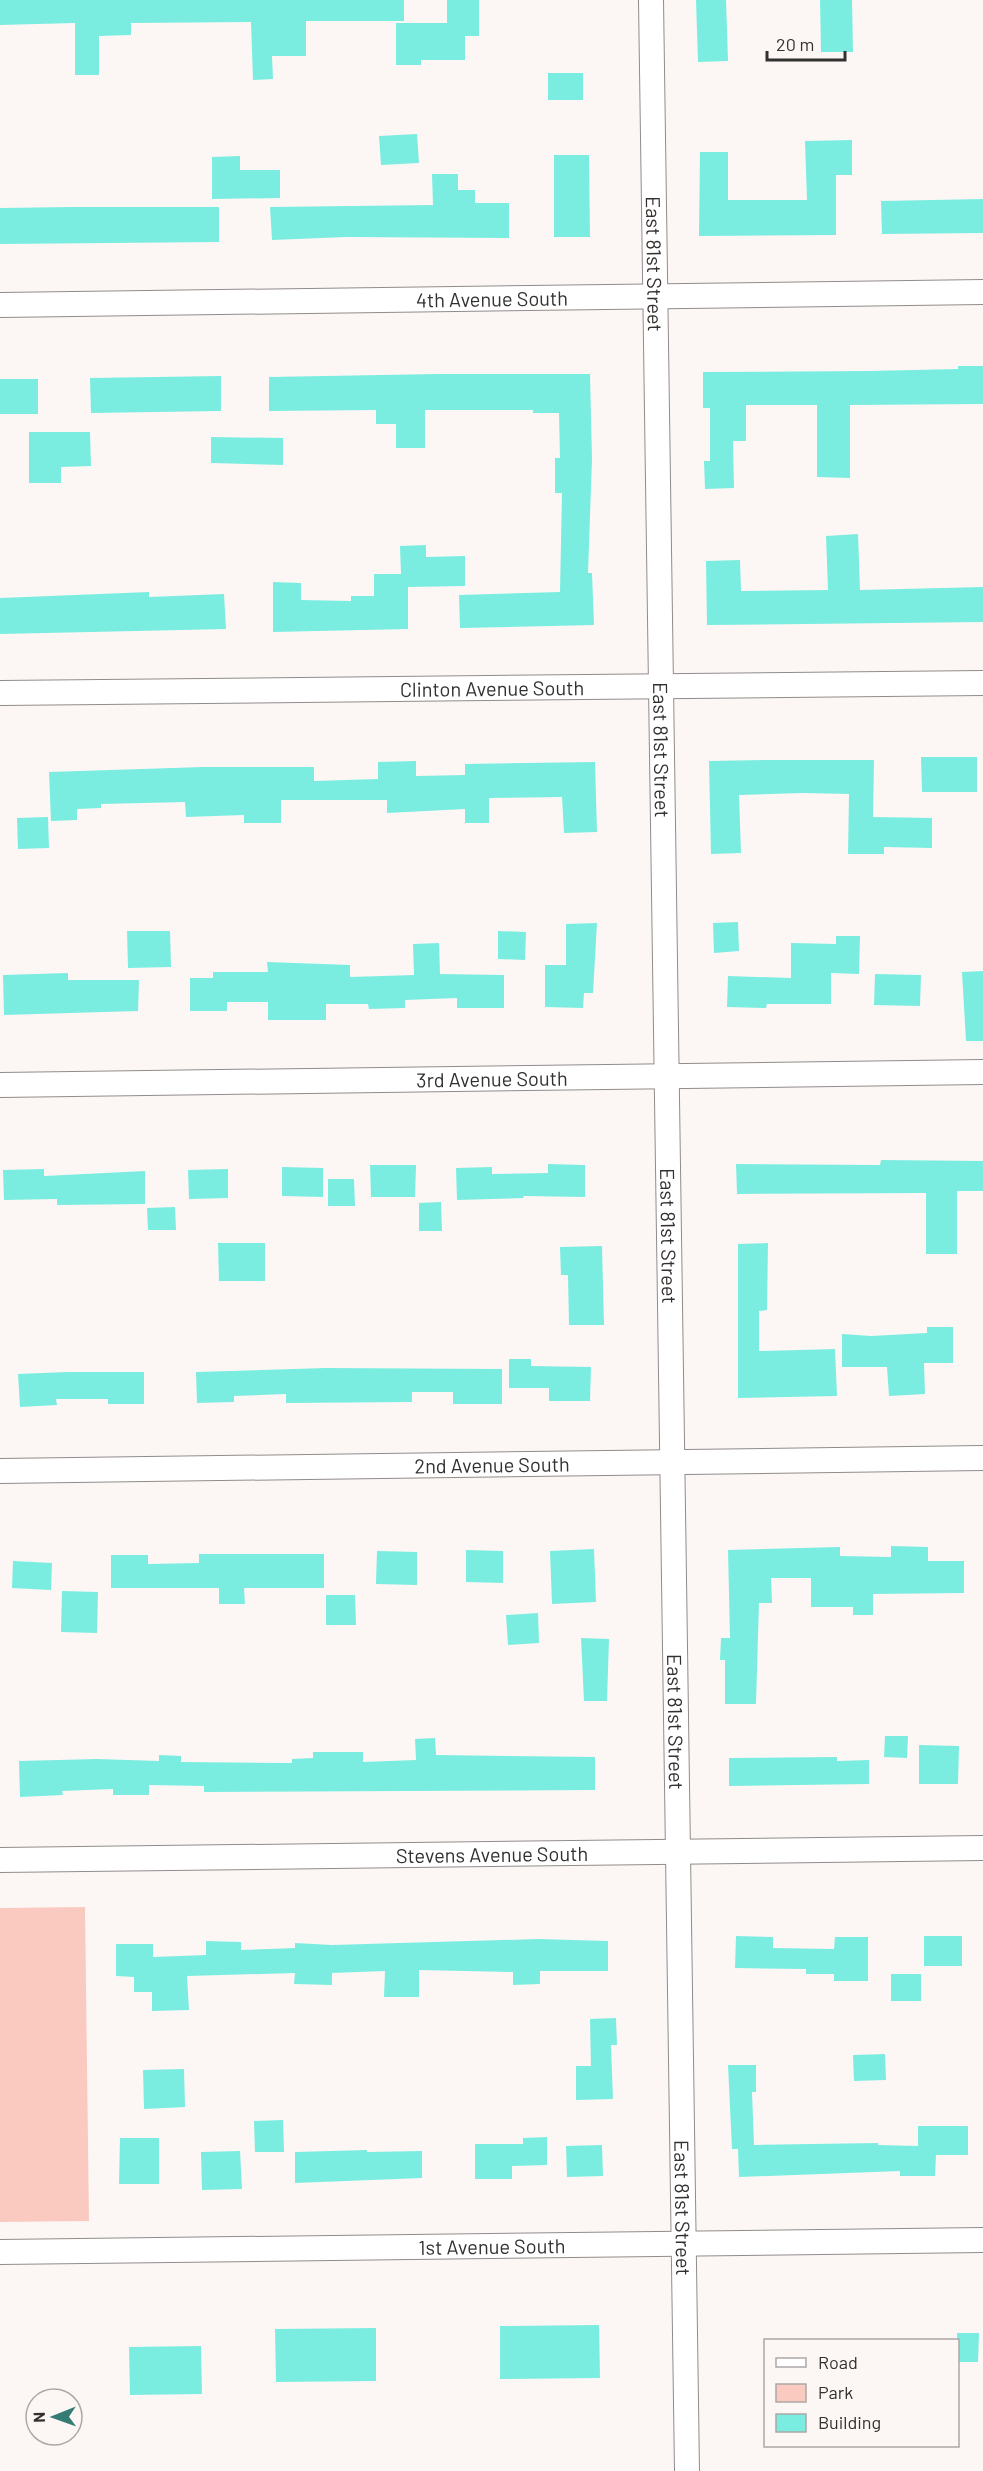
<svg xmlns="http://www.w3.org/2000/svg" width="983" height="2471" viewBox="0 0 983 2471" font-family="Barlow,sans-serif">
<rect width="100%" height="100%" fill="#fcf7f5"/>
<path fill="#facac1" d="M85 1907 89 2221 0 2222V1908Z"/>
<g fill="#7aede0">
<path d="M0 0H404V21H306V56H272L273 79 253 80 251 22 131 23V35L99 36V75H75V23L0 25Z"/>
<path d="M447 0H479V36H465V60H421V65H396V23H447Z"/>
<path d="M696 0H726L728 61 698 62Z"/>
<path d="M820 0H852L853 52H821Z"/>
<rect x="548" y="73" width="35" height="27"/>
<path d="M417 134 419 163 381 165 379 136Z"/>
<path d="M852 140V175H836V235L699 236 700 152H728V200H807L805 141Z"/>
<path d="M554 155H589L590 237H554Z"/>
<path d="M240 156V170H280V198L212 199V157Z"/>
<path d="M432 174H458V190H475V203H509V238L346 237 272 240 270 207 433 205Z"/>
<path d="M983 199V233L882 234 881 201Z"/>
<path d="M71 207H219V242L0 244V208Z"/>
<path d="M958 366H983V404L850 405V478L817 477V405H746V441H733L734 488 705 489 704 461H710V408H703V372L869 371 958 369Z"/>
<path d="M437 374H590L592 459 588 573H592L594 625 460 628 459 595 560 592 562 493H555V458H560L559 413H533V410H425V448H396V424H376V410L269 411V377Z"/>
<path d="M221 376V411L91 413 90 378Z"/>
<rect x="0" y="379" width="38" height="35"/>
<path d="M29 432H90L91 466 61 467V483H29Z"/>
<path d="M211 437 283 438V465L211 463Z"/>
<path d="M858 534 860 590 983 587V622L707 625 706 561 740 560 741 591 828 590 826 536Z"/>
<path d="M426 545V557L465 556V586L408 587V629L273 632V582L301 583V600L351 601V596H374V574H401L400 546Z"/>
<path d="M149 592V597L224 594 226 629 0 634V598Z"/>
<path d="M921 757H977V792H922Z"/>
<path d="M767 760H874L873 817 932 818V848L884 847V854H848L849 794 803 793 739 795 741 853 711 854 709 761Z"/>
<path d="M416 761V776L465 775V764L595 762 597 832 564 833 562 797 489 798V823H465V809L387 813V800H281V823H244V815L186 817 185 802 101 804V808L77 809V820L51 821 49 772 203 767H314V781L378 779V762Z"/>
<path d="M48 817 49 848 18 849 17 818Z"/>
<path d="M738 922 739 951 714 953 713 923Z"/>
<path d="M597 923 593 993H584L583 1008 545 1007V965H566V924Z"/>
<path d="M127 931H170L171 967 128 968Z"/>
<path d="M498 931 526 932 525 960 498 959Z"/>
<path d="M836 936H860L859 974 831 973V1004H767L766 1008 727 1007 728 976 791 978V943L836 944Z"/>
<path d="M439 943 440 974 504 975V1008H457V998L405 1000V1008L369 1009 368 1004H326V1020H268V1002H227V1011H190V978H213V972H268L267 962 350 965V977L414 975 413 944Z"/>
<path d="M983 971V1041H966L962 972Z"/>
<path d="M68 973V980H139L138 1011 4 1015 3 975Z"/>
<path d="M875 974 921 975 920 1006 874 1005Z"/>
<path d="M881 1160 983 1161V1191H957V1254H926V1193L737 1194 736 1164 880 1165Z"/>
<path d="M548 1164 585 1165V1197L523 1196 524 1198 457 1200 456 1168 492 1167V1174L548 1173Z"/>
<path d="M370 1165H416L415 1197H371Z"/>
<path d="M282 1167 323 1168V1197L282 1196Z"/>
<path d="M44 1169V1176L145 1171V1204L57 1205V1199L4 1200 3 1170Z"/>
<path d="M228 1169V1198L189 1199 188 1170Z"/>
<path d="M328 1179H354L355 1206H328Z"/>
<path d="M441 1202 442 1231H419V1203Z"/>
<path d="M175 1207 176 1230H148L147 1208Z"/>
<path d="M218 1243H265V1281H219Z"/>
<path d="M768 1243 767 1310 759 1311V1351L835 1349 837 1396 738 1398V1244Z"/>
<path d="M602 1246 604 1325H569L568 1275H561L560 1247Z"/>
<path d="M927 1327H953V1363H924L925 1394 889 1396 887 1367H842V1334L871 1336 927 1333Z"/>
<path d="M509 1359H531V1366L591 1367 590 1401H549V1388H509Z"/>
<path d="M325 1368 502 1369V1404H453V1392H412V1402L286 1403V1394L234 1396V1402L197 1403 196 1372Z"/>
<path d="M67 1372H144V1404H108V1399H56L57 1405 20 1407 18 1374Z"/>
<path d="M891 1546 928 1547V1561H964V1593L873 1594V1615H853V1607H811V1578H771L772 1603H759L756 1704H725V1660H720L721 1638H730L728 1550 840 1547V1556L891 1557Z"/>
<path d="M594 1549 596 1602 552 1604 550 1551Z"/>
<path d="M466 1550 503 1551V1583L466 1582Z"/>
<path d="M377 1551 417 1552V1585L376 1584Z"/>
<path d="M199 1554H324V1588H244L245 1604H219V1588H111V1555H148V1564L199 1563Z"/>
<path d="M13 1561 52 1563 51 1590 12 1588Z"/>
<path d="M62 1591 98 1592 97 1633 61 1632Z"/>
<path d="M326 1595H355L356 1625H326Z"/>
<path d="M538 1613 539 1643 508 1645 506 1615Z"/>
<path d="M581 1638 609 1639 607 1701H584Z"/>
<path d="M885 1736H908L907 1758 884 1757Z"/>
<path d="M435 1738 436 1755 595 1757V1790L204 1792V1786L149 1785V1795H113V1789L62 1791 63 1795 20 1797 19 1761 97 1759 159 1761V1755L181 1756V1762L292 1763V1759L313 1758V1752H363V1762L416 1760 415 1739Z"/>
<path d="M919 1745 959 1746 958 1784H919Z"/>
<path d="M837 1757V1761L869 1760V1784L729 1786V1758Z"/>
<path d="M736 1936 773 1937V1948L834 1949 835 1937H868V1981H834V1974H806V1969L735 1968Z"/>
<rect x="924" y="1936" width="38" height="30"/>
<path d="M539 1939 608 1941V1971H540V1984L513 1985V1972L419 1970V1997H384L385 1971 332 1973V1985L294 1984 295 1973 187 1976 189 2010 152 2011V1992H134V1977L116 1976V1944H153V1957L206 1955V1941L241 1942V1950L295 1948V1943L332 1945Z"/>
<rect x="891" y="1974" width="30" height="27"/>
<path d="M616 2018 617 2045H611L613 2099 576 2100V2066H591L590 2019Z"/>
<path d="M885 2054 886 2080 854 2081 853 2055Z"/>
<path d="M728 2065H756V2092H752L754 2145 878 2143V2145L918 2146V2126H968V2155H936L935 2176H900V2171L739 2177 738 2149H732Z"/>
<path d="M184 2069 185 2107 144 2109 143 2070Z"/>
<path d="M283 2120 284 2152H255L254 2121Z"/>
<path d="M547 2137V2165L512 2166V2179H475V2144H523V2138Z"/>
<path d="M120 2138H159V2184H119Z"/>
<path d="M602 2145 603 2176 567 2177 566 2146Z"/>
<path d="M367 2150V2152L422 2151V2178L295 2183V2152Z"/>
<path d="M240 2151 242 2189 202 2190 201 2152Z"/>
<path d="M599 2325 600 2378 500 2379V2326Z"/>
<path d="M376 2328V2381L276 2382 275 2329Z"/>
<path d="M957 2333H979L978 2362H957Z"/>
<path d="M201 2346 202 2394 130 2395 129 2347Z"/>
</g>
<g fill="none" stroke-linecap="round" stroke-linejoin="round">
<defs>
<g id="street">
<path id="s1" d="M651 0 687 2471"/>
<path id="s2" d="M0 305 983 292"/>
<path id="s3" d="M0 693 983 683"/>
<path id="s4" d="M0 1085 983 1072"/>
<path id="s5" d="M0 1471 983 1458"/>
<path id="s6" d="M0 1860 983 1848"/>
<path id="s7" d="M0 2252 983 2240"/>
</g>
</defs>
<use href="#street" stroke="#918c8b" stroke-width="26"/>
<use href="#street" stroke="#fff" stroke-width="24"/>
</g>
<g text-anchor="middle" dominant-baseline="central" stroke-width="5" stroke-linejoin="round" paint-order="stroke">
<g font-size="20" fill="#333130" stroke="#fcf7f5">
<text stroke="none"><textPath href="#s1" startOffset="264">East 81st Street</textPath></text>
<text stroke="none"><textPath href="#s2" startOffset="492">4th Avenue South</textPath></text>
<text stroke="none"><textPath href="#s3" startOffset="492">Clinton Avenue South</textPath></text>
<text stroke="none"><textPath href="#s1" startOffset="750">East 81st Street</textPath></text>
<text stroke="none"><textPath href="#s4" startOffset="492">3rd Avenue South</textPath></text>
<text stroke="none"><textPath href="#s1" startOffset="1236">East 81st Street</textPath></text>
<text stroke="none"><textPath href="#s5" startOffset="492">2nd Avenue South</textPath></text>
<text stroke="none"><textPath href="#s1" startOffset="1722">East 81st Street</textPath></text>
<text stroke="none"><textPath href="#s6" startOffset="492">Stevens Avenue South</textPath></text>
<text stroke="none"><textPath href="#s1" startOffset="2208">East 81st Street</textPath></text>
<text stroke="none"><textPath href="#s7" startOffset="492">1st Avenue South</textPath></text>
</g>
</g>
<rect x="764" y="2339" width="195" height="108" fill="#fcf7f5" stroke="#aca8a6" stroke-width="1.5"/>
<rect x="776" y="2358" width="30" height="9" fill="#ffffff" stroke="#aca8a6" stroke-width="1.5"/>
<text x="818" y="2369" font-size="18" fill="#333130">Road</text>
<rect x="776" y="2384" width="30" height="18" fill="#facac1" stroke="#aca8a6" stroke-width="1.5"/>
<text x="818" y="2399" font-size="18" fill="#333130">Park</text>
<rect x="776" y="2414" width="30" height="18" fill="#7aede0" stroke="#aca8a6" stroke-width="1.5"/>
<text x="818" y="2429" font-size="18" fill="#333130">Building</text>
<g transform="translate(54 2417) rotate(269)"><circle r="28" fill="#fcf7f5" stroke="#aca8a6" stroke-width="1.5"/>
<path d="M0-4.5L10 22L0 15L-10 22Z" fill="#357c74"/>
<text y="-9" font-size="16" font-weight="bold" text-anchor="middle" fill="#333130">N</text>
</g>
<path d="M767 51v9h78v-9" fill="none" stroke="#333130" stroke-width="3"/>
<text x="776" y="51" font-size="18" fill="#333130" stroke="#fcf7f5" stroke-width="4.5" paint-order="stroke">20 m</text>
</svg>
